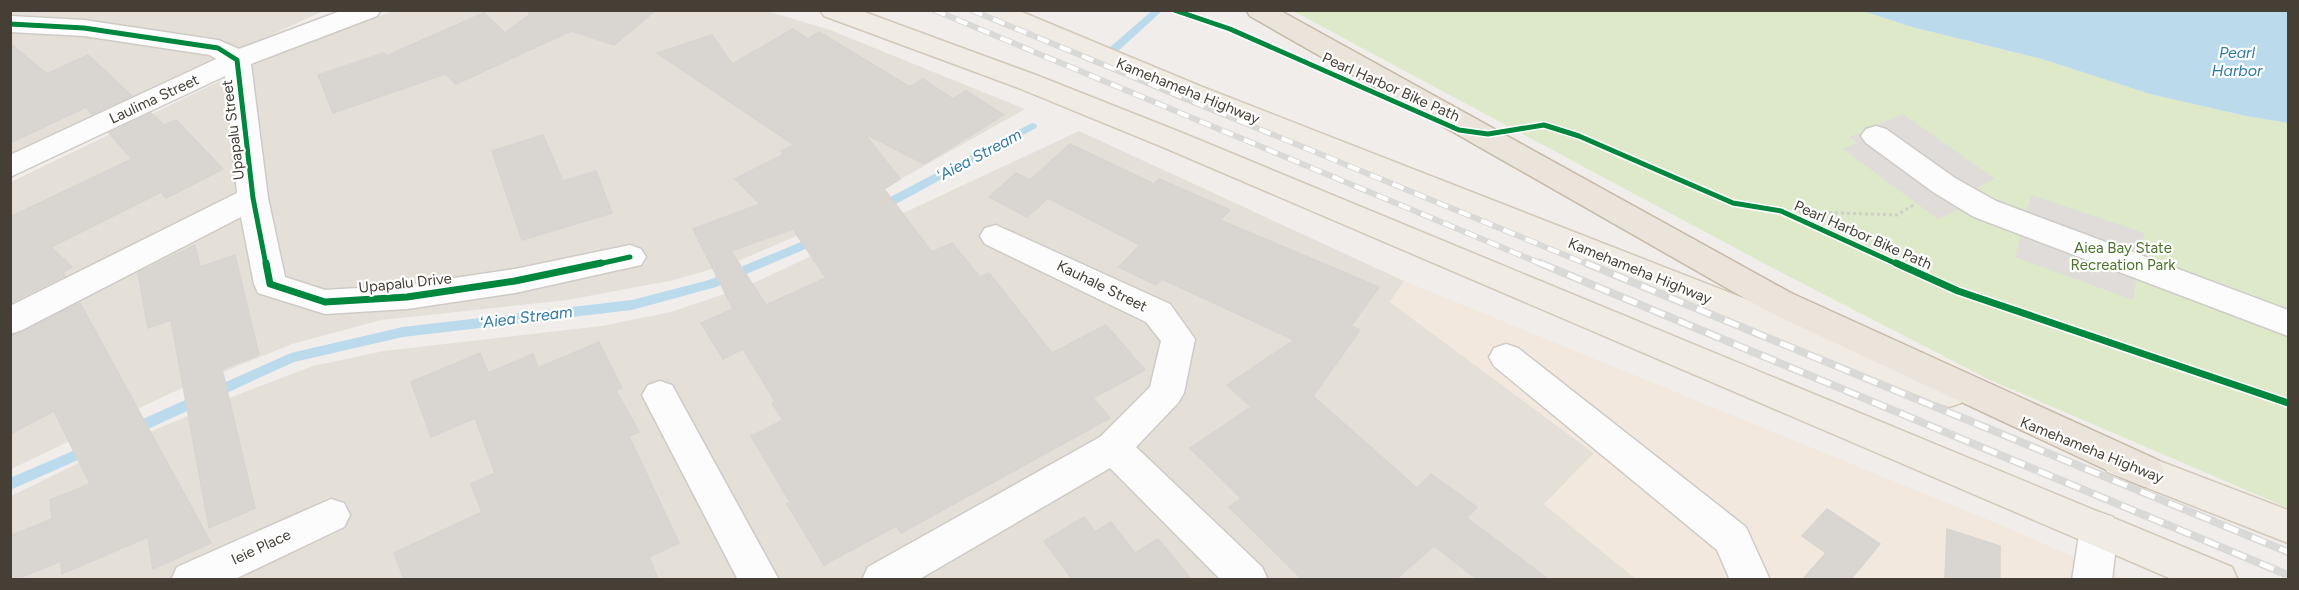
<svg xmlns="http://www.w3.org/2000/svg" width="2299" height="590" viewBox="0 0 2299 590" font-family="Figtree,sans-serif">
<rect width="100%" height="100%" fill="#f0edea"/>
<g fill="#e4dfd7">
<path d="M11 10 323 11 11 156Z"/>
<path d="M393 11H767L830 30 1025 109 810 230 736 262 674 280 567 300 381 320 292 344 171 393 11 469V182L264 60Z"/>
<path d="M1079 131 1404 281 1390 302 1595 454 1544 504 1636 579 11 580V496L91 457 237 395 313 366 384 351 602 326 671 312 743 288Z"/>
</g>
<path fill="#f2e8dd" d="M1404 281 1996 523 2125 579H1636L1544 504 1594 453 1390 302Z"/>
<path fill="#dee9ca" d="M1293 11H1863L1912 27 2042 59 2150 94 2246 116 2288 123V508L1988 379 1767 265Z"/>
<g fill="#dfdcd9">
<path d="M1903 114 1995 179 1954 198 1964 207 1938 219 1843 149 1857 143 1850 137Z"/>
<path d="M2031 195 2144 233 2133 300 2015 257Z"/>
</g>
<path fill="#bbdbed" d="M1863 11H2288V123L2246 116 2150 94 2042 59 1912 27Z"/>
<g fill="none" stroke-linecap="round" stroke-linejoin="round">
<g fill="#bbdbed" fill-rule="evenodd">
<path d="M1153 10H1163L1117 52H1109V48Z"/>
<path d="M1032 123 1036 124 1037 126 1036 128 883 211H875L873 208 875 205Z"/>
<path d="M818 235 822 236 824 239 822 242 716 287 632 310 403 337 294 362 137 434 132 435 127 434 125 430 127 426 291 353 403 327 632 300 709 280Z"/>
<path d="M89 444 94 445 96 449 94 453 10 490V478Z"/>
</g>
</g>
<g fill="#d9d6d2" stroke="#d8d4d0" stroke-width="1.5" fill-rule="evenodd">
<path d="M530 10H656L614 45 571 31 456 84 445 74 333 113 318 75 384 53 386 56 484 13 505 33 529 15Z"/>
<path d="M793 29 808 39 819 32 910 87 923 79 953 99 966 91 1004 115 924 164 864 133 900 179 884 189 932 252 952 243 980 277 989 273 1052 353 1106 325 1145 370 1093 398 1110 418 901 533 896 526 824 565 787 504 790 502 751 436 783 420 772 403 775 401 743 349 723 359 701 323 733 309 693 229 760 204 735 179 784 154 781 151 794 145 657 53 712 35 732 64ZM793 229 826 278 766 305 731 251Z"/>
<path d="M10 43 47 74 88 55 132 96 92 114 86 107 10 143Z"/>
<path d="M151 113 164 125 176 120 223 169 166 198 161 192 51 247 72 267 63 272 65 276 10 303V217L132 159 109 133Z"/>
<path d="M543 135 563 181 596 171 612 213 522 240 492 151Z"/>
<path d="M1070 144 1154 184 1159 179 1230 210 1220 220 1379 287 1351 326 1360 330 1313 396 1417 488 1431 474 1477 507 1467 518 1548 579H1477L1434 546 1396 579H1302L1229 507 1241 498 1190 448 1251 407 1227 385 1294 340 1162 279 1156 285 1119 267 1140 245 1048 198 1027 217 989 197 1016 173 1030 180Z"/>
<path d="M195 245 200 267 235 255 259 355 222 369 255 508 209 528 171 320 148 328 138 273Z"/>
<path d="M80 303 211 543 153 569 148 537 62 574 61 561 17 579H10V536L52 519 50 500 90 484 54 411 10 434V336Z"/>
<path d="M599 342 622 388 616 390 639 432 629 436 679 543 649 557 658 579H404L394 553 482 512 471 484 495 473 475 418 431 437 411 382 480 353 488 373 533 354 538 368Z"/>
<path d="M1827 509 1880 544 1851 579H1803L1826 553 1802 536Z"/>
<path d="M1084 517 1095 532 1111 522 1135 553 1158 539 1191 579H1072L1044 541Z"/>
<path d="M1947 529 2000 546V579H1945Z"/>
</g>
<g fill="none" stroke-linecap="round" stroke-linejoin="round">
<defs>
<g id="minor">
<path d="M343 10H381L377 16 251 64 268 198 285 277 325 290 407 285 515 269 630 245 641 249 646 257 641 265 515 293 407 309 325 314 258 293 254 284 241 217 22 330 10 334V306L237 193 225 76 10 177V155L216 59 210 55 84 36 10 32V16L84 20 218 40 239 49Z"/>
<path d="M1876 126 1886 129 1955 178 1996 201 2288 310V336L1974 217 1933 192 1866 143 1861 136 1866 129Z"/>
<path d="M996 225 1170 304 1195 339 1184 393 1178 403 1136 447 1262 567 1268 580H1221L1110 468 918 580H862L868 567 1100 437 1150 387 1161 341 1146 322 985 244 980 236 985 228Z"/>
<path d="M1506 344 1518 348 1746 527 1770 580H1730L1717 550 1494 366 1489 357 1494 348Z"/>
<path d="M660 381 672 385 779 580H738L642 395 648 385Z"/>
<path d="M331 499 344 503 350 515 344 527 233 580H171L177 567Z"/>
<path d="M2099 512 2113 517 2118 529 2112 580H2072L2080 529 2085 517Z"/>
</g>
<g id="major">
<path d="M820 10H859L1036 75 1185 134 2232 567 2238 580H2174L1165 148 1016 87 824 16Z"/>
<path d="M980 10H1017L1200 86 1961 383 1967 393 1961 403 1949 407 1937 403 1180 98 984 16Z"/>
<path d="M2120 446 2288 510V543L2107 472 2102 461 2107 450Z"/>
</g>
<path id="highway" d="M1246 10H1279L1791 293 2158 460 2164 471 2158 482 2145 487 2132 482 1767 311 1250 16Z"/>
</defs>
<use href="#minor" stroke="#cecbc7" stroke-width="3"/>
<use href="#major" stroke="#d2c8b7" stroke-width="3"/>
<use href="#highway" stroke="#c7b9a6" stroke-width="3"/>
<path stroke="#d0cecb" stroke-width="3" stroke-dasharray="3 3" stroke-linecap="butt" d="M1781 211 1897 215 1915 204"/>
<use href="#minor" fill="#fdfcfc" fill-rule="evenodd"/>
<use href="#major" fill="#f0ebe3" fill-rule="evenodd"/>
<use href="#highway" fill="#ebe4da" fill-rule="evenodd"/>
<defs>
<g id="rail-far1">
<path d="M934 10 1544 265"/>
<path d="M971 10 1589 265"/>
</g>
<g id="rail">
<path d="M1540 263 2288 575"/>
<path d="M1586 263 2288 552"/>
</g>
</defs>
<use href="#rail-far1" stroke="#d9d9d8" stroke-width="6"/>
<use href="#rail" stroke="#d9d9d8" stroke-width="8"/>
<use href="#rail-far1" stroke="#fff" stroke-width="4" stroke-dasharray="12" stroke-linecap="butt"/>
<use href="#rail" stroke="#fff" stroke-width="5" stroke-dasharray="15" stroke-linecap="butt"/>
<defs>
<g id="cycleway-far1">
<path d="M1174 10 1230 29 1459 130 1488 134 1544 125 1579 136 1733 203 1781 211 1899 265"/>
<path d="M10 24 84 28 218 48 237 60 253 198 266 265"/>
<path d="M594 265 630 257"/>
</g>
<g id="cycleway">
<path d="M266 263 270 284 325 302 407 297 515 281 601 263"/>
<path d="M1896 263 1958 291 2288 403"/>
</g>
</defs>
<use href="#cycleway-far1" stroke="#fff" stroke-width="8"/>
<use href="#cycleway" stroke="#fff" stroke-width="10"/>
<use href="#cycleway-far1" stroke="#00873e" stroke-width="5"/>
<use href="#cycleway" stroke="#00873e" stroke-width="7"/>
</g>
<g text-anchor="middle" dominant-baseline="central" stroke-width="4.5" stroke-linejoin="round" paint-order="stroke">
<g font-size="15" fill="#453f36" stroke="#fff">
<text transform="translate(1391 87) rotate(24)">Pearl Harbor Bike Path</text>
<text transform="translate(1188 91) rotate(22)">Kamehameha Highway</text>
<text transform="translate(154 99) rotate(-25)">Laulima Street</text>
<text transform="translate(233 130) rotate(-97)">Upapalu Street</text>
<text transform="translate(1863 235) rotate(24)">Pearl Harbor Bike Path</text>
<text transform="translate(1640 271) rotate(22)">Kamehameha Highway</text>
<text transform="translate(405 283) rotate(-6)">Upapalu Drive</text>
<text transform="translate(1102 286) rotate(26)">Kauhale Street</text>
<text transform="translate(2092 450) rotate(22)">Kamehameha Highway</text>
<text transform="translate(261 547) rotate(-25)">Ieie Place</text>
</g>
<g font-size="15" fill="#4b752b" stroke="#fff">
<text x="2123" y="248">Aiea Bay State<tspan x="2123" dy="17">Recreation Park</tspan></text>
</g>
<g font-size="16" font-style="italic" fill="#307aa6" stroke="#fff">
<text x="2237" y="52">Pearl<tspan x="2237" dy="18">Harbor</tspan></text>
<text transform="translate(979 155) rotate(-28)">ʻAiea Stream</text>
<text transform="translate(526 317) rotate(-7)">ʻAiea Stream</text>
</g>
</g>
<rect width="2299" height="590" fill="none" stroke="#453f36" stroke-width="24"/>
</svg>
